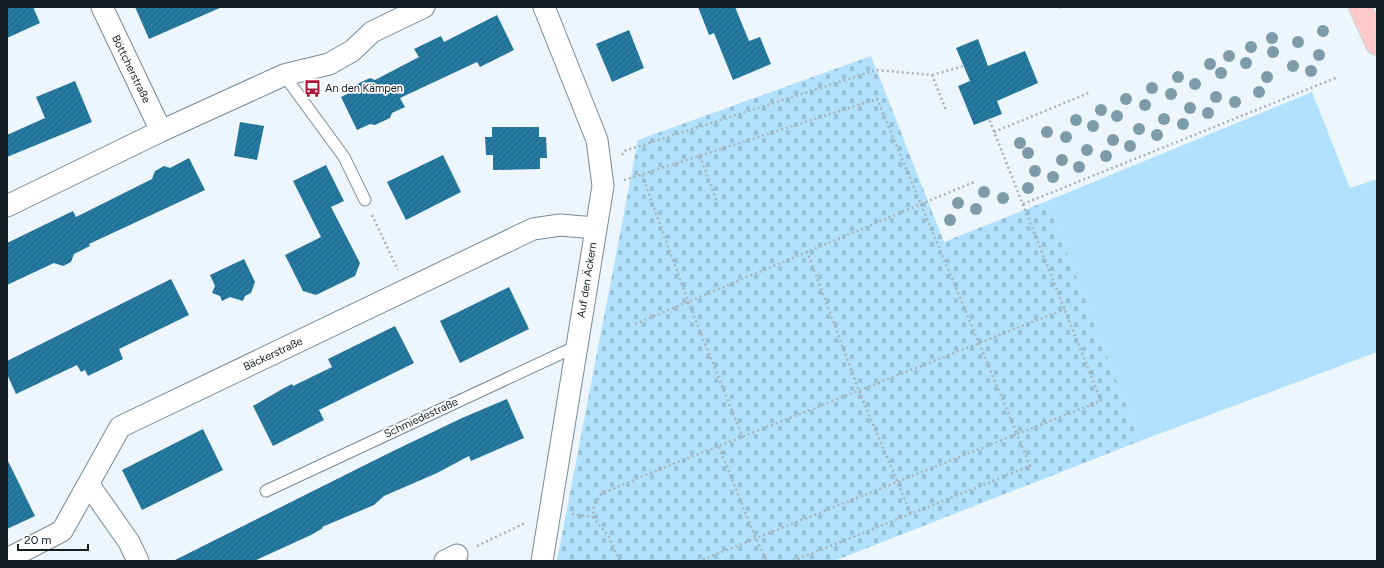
<svg xmlns="http://www.w3.org/2000/svg" width="1384" height="568" viewBox="0 0 1384 568" font-family="Figtree,sans-serif">
<defs>
<pattern id="cemetery-stones" width="16" height="16" patternUnits="userSpaceOnUse"><rect width="16" height="16" fill="#b1e1fc"/><path d="M2 7V4a2 2 0 0 1 4 0v3zM10 15v-3a2 2 0 0 1 4 0v3z" fill="#97c1d8"/></pattern>
<pattern id="building-hatch" width="6" height="6" patternUnits="userSpaceOnUse"><rect width="6" height="6" fill="#2679a1"/><path d="M-1 1l2-2M0 6l6-6M5 7l2-2" fill="none" stroke="#206383"/></pattern>
</defs>
<rect width="100%" height="100%" fill="#edf6fc"/>
<path fill="#b1e1fc" d="M1312 92 1350 188 1377 179V352L1140 441 1047 201Z"/>
<path fill="url(#cemetery-stones)" d="M871 56 944 242 1047 201 1140 441 834 561H557L638 140Z"/>
<g fill="url(#building-hatch)">
<path d="M7 7H33L40 23 7 38Z"/>
<path d="M135 7H222L149 39Z"/>
<path d="M698 7H735L749 41 760 37 771 64 733 80 714 33 709 35Z"/>
<path d="M497 15 514 50 480 67 477 62 400 98 405 107 392 113 390 118 375 125 370 124 357 130 341 97 353 91 355 85 370 78 375 80 419 57 414 49 441 36 444 42Z"/>
<path d="M629 30 644 68 612 82 596 44Z"/>
<path d="M978 39 988 66 1025 51 1038 83 997 101 1002 114 974 125 958 86 970 81 956 48Z"/>
<path d="M75 81 92 122 7 157V135L45 118 36 97Z"/>
<path d="M240 122 264 126 257 160 234 156Z"/>
<path d="M492 127H539V137H546L547 158H540V169L493 170V155H486L485 137H492Z"/>
<path d="M443 155 461 192 406 220 387 182Z"/>
<path d="M189 158 205 190 89 244 90 246 74 254 71 262 63 266 54 263 7 285V243L73 211 76 217 152 179 155 171 164 166 170 168Z"/>
<path d="M326 165 344 201 331 207 360 263 355 276 316 295 303 291 285 255 321 237 293 181Z"/>
<path d="M244 259 255 282 251 293 245 296 243 301 230 297 222 301 220 296 212 293 215 286 210 275Z"/>
<path d="M171 279 189 315 119 349 123 359 88 376 85 370 81 372 77 365 16 394 7 374V361Z"/>
<path d="M509 287 529 329 460 363 440 321Z"/>
<path d="M395 326 414 363 319 410 324 420 273 446 253 406 284 388 292 384 293 386 332 367 328 359Z"/>
<path d="M507 399 524 438 471 461 469 456 437 473 384 496 374 505 322 527 323 528 311 535 254 561H173L389 453 462 418Z"/>
<path d="M203 429 223 470 142 510 122 470Z"/>
<path d="M7 459 35 516 7 529Z"/>
</g>
<g fill="none" stroke-linecap="round" stroke-linejoin="round">
<defs>
<g id="lane">
<path d="M284 75 344 157 365 200"/>
<path d="M266 491 577 346"/>
</g>
<g id="street">
<path d="M102 7 161 131"/>
<path d="M7 206 161 131 284 75 329 64 352 51 372 32 424 7"/>
<path d="M89 485 129 542 138 561"/>
<path d="M7 559 62 531 120 427 533 229 560 225 595 228"/>
<path d="M445 561 457 555"/>
<path d="M542 561 603 186 597 140 544 7"/>
</g>
<path id="primary" d="M1360 7 1377 44"/>
</defs>
<use href="#lane" stroke="#758b98" stroke-width="13"/>
<use href="#street" stroke="#758b98" stroke-width="23"/>
<use href="#primary" stroke="#d0d2d3" stroke-width="24"/>
<g stroke="#a9b2b8" stroke-width="2.5" stroke-dasharray="2 3" stroke-linecap="butt">
<path d="M1059 7 1060 8"/>
<path d="M932 75 964 66"/>
<path d="M994 132 1091 92"/>
<path d="M622 155 624 151 876 70 932 75 946 110"/>
<path d="M700 156 717 202"/>
<path d="M642 175 688 301 743 438"/>
<path d="M624 180 877 99 1017 434 699 561"/>
<path d="M1023 204 1338 77"/>
<path d="M372 215 398 270"/>
<path d="M807 251 859 391 911 514"/>
<path d="M635 324 974 182"/>
<path d="M719 447 756 539 767 561"/>
<path d="M572 514 593 517"/>
<path d="M477 546 525 523"/>
<path d="M619 561 609 537 593 517 594 505 601 494 643 476 1065 309"/>
<path d="M793 561 1030 466 1017 434 1101 401 989 119"/>
</g>
<use href="#lane" stroke="#fff" stroke-width="11"/>
<use href="#street" stroke="#fff" stroke-width="21"/>
<use href="#primary" stroke="#fec9ca" stroke-width="22"/>
</g>
<g fill="#7e9baa">
<circle cx="1323" cy="31" r="6"/>
<circle cx="1272" cy="38" r="6"/>
<circle cx="1298" cy="42" r="6"/>
<circle cx="1251" cy="47" r="6"/>
<circle cx="1273" cy="52" r="6"/>
<circle cx="1319" cy="55" r="6"/>
<circle cx="1229" cy="56" r="6"/>
<circle cx="1246" cy="63" r="6"/>
<circle cx="1210" cy="64" r="6"/>
<circle cx="1293" cy="66" r="6"/>
<circle cx="1311" cy="71" r="6"/>
<circle cx="1221" cy="73" r="6"/>
<circle cx="1178" cy="77" r="6"/>
<circle cx="1267" cy="77" r="6"/>
<circle cx="1195" cy="84" r="6"/>
<circle cx="1152" cy="88" r="6"/>
<circle cx="1259" cy="92" r="6"/>
<circle cx="1171" cy="94" r="6"/>
<circle cx="1216" cy="97" r="6"/>
<circle cx="1126" cy="99" r="6"/>
<circle cx="1235" cy="102" r="6"/>
<circle cx="1145" cy="105" r="6"/>
<circle cx="1190" cy="108" r="6"/>
<circle cx="1101" cy="110" r="6"/>
<circle cx="1208" cy="113" r="6"/>
<circle cx="1117" cy="116" r="6"/>
<circle cx="1164" cy="119" r="6"/>
<circle cx="1076" cy="120" r="6"/>
<circle cx="1183" cy="124" r="6"/>
<circle cx="1093" cy="126" r="6"/>
<circle cx="1139" cy="129" r="6"/>
<circle cx="1047" cy="132" r="6"/>
<circle cx="1157" cy="135" r="6"/>
<circle cx="1066" cy="137" r="6"/>
<circle cx="1113" cy="140" r="6"/>
<circle cx="1020" cy="143" r="6"/>
<circle cx="1130" cy="146" r="6"/>
<circle cx="1087" cy="150" r="6"/>
<circle cx="1028" cy="153" r="6"/>
<circle cx="1106" cy="156" r="6"/>
<circle cx="1062" cy="160" r="6"/>
<circle cx="1079" cy="167" r="6"/>
<circle cx="1035" cy="171" r="6"/>
<circle cx="1053" cy="177" r="6"/>
<circle cx="1028" cy="188" r="6"/>
<circle cx="984" cy="192" r="6"/>
<circle cx="1003" cy="198" r="6"/>
<circle cx="958" cy="203" r="6"/>
<circle cx="976" cy="209" r="6"/>
<circle cx="950" cy="220" r="6"/>
</g>
<defs>
<symbol id="bus-bare" viewBox="-9 -9 18 18"><path d="M-5-6H5V4H4V6H2V4H-2V6H-4V4H-5ZM-3.5-4V0h7V-4ZM-3.5 1.2v1.5H-2V1.2ZM2 1.2v1.5H3.5V1.2Z" fill="#ae1a35" stroke="#fff" stroke-width="2.5" paint-order="stroke"/></symbol>
</defs>
<g fill-rule="evenodd">
<use href="#bus-bare" x="300" y="76" width="25" height="25"/>
</g>
<g text-anchor="middle" dominant-baseline="central" stroke-width="3.5" stroke-linejoin="round" paint-order="stroke">
<g font-size="11" fill="#141d22" stroke="#fff">
<text transform="translate(131 69) rotate(64)">Böttcherstraße</text>
<text transform="translate(587 280) rotate(-81)">Auf den Äckern</text>
<text transform="translate(273 354) rotate(-25)">Bäckerstraße</text>
<text transform="translate(421 418) rotate(-25)">Schmiedestraße</text>
</g>
<g font-size="11" fill="#141d22" stroke="#fff" text-anchor="start">
<text x="325" y="88">An den Kämpen</text>
</g>
</g>
<rect width="1384" height="568" fill="none" stroke="#141d22" stroke-width="16"/>
<path d="M18 544v6h70v-6" fill="none" stroke="#141d22" stroke-width="2"/>
<text x="24" y="544" font-size="12" fill="#141d22" stroke="#ffffff" stroke-width="3" paint-order="stroke">20 m</text>
</svg>
